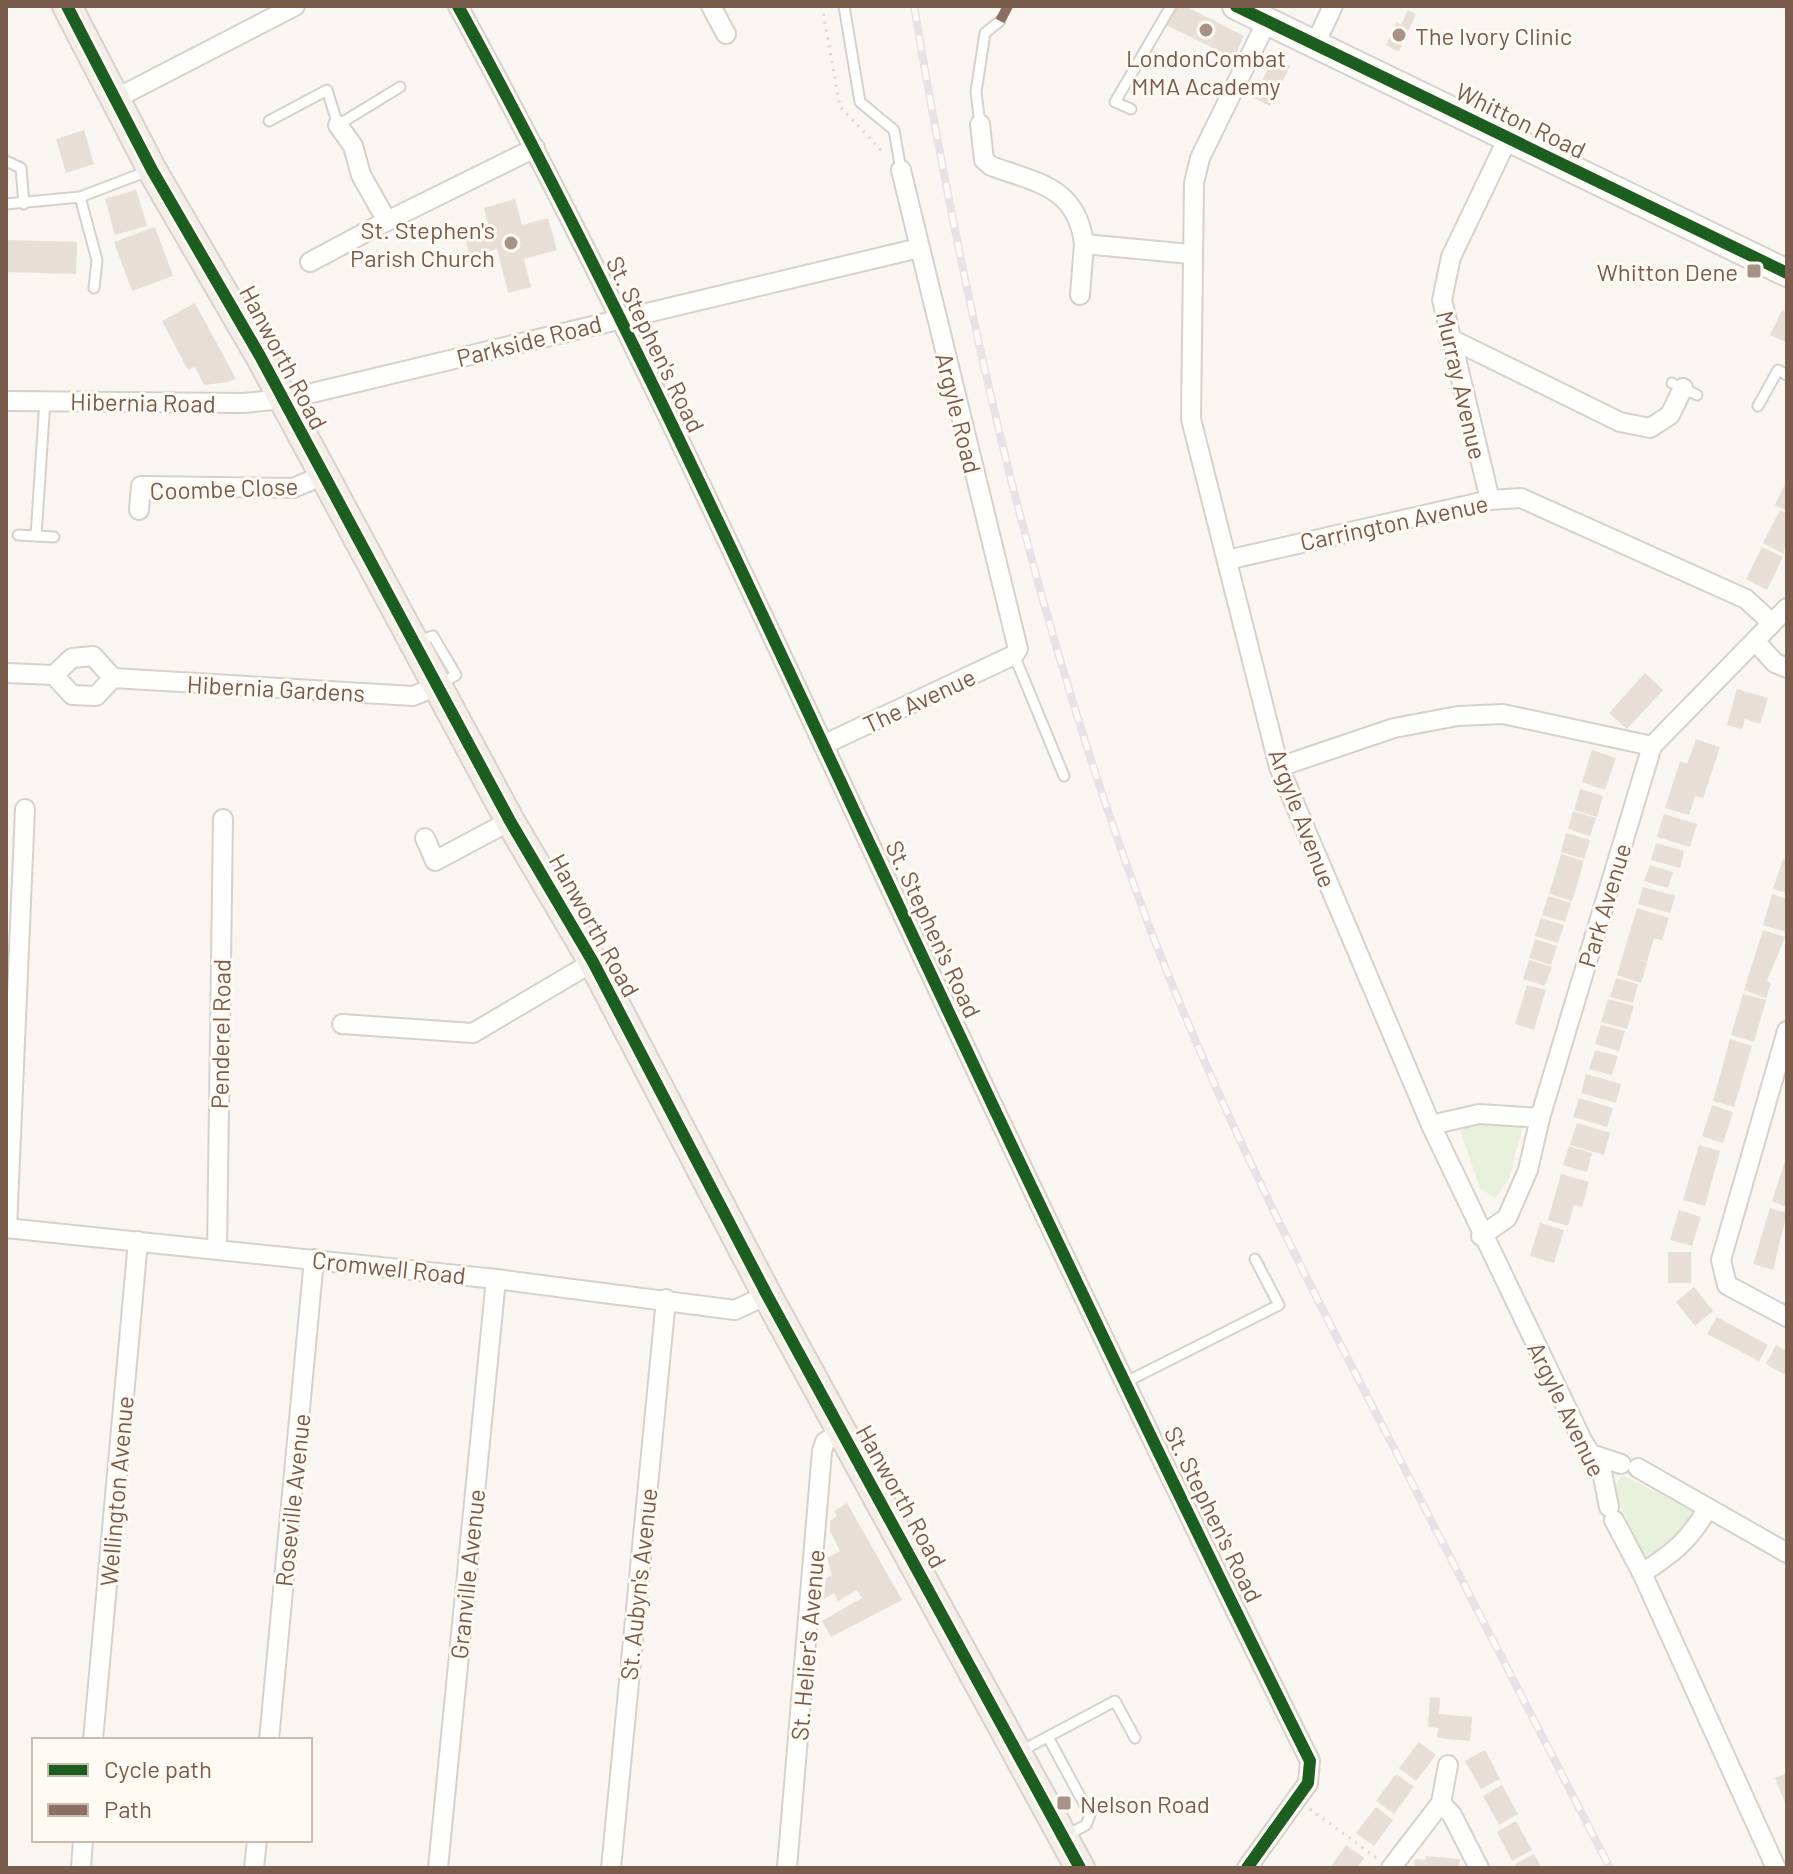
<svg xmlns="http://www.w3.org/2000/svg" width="1793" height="1874" viewBox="0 0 1793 1874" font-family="Barlow,sans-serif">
<rect width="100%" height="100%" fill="#f9f5f0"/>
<g fill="#e7f0db">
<path d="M1485 1122 1523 1126 1509 1178 1495 1198 1480 1188 1460 1130Z"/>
<path d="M1623 1475 1692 1511 1693 1521 1650 1558 1643 1553 1612 1488Z"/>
</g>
<g fill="#e6ded7">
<path d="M1176 6H1185L1244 36 1234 58 1166 25Z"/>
<path d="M1408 10 1416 14 1399 51 1395 50 1386 45 1397 22 1401 25Z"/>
<path d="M1273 58 1290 66 1270 106 1254 98Z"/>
<path d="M84 130 94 164 66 173 56 139Z"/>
<path d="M136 190 147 226 115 235 105 199Z"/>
<path d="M515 199 522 225 548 218 557 250 524 259 531 287 508 293 497 249 470 257 465 237 490 231 484 208Z"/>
<path d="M155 227 173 276 132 291 114 242Z"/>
<path d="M6 240 77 242 76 274 6 272Z"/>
<path d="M195 303 236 379 228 382 204 385 195 367 188 370 162 321Z"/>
<path d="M1782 310 1787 313V343L1770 335Z"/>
<path d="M1787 480V511L1775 505Z"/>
<path d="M1780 510 1787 514 1784 554 1763 543Z"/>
<path d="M1762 547 1783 557 1767 590 1746 579Z"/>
<path d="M1645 673 1663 690 1627 729 1609 713Z"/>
<path d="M1737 689 1768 698 1760 724 1745 719 1742 729 1727 725Z"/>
<path d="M1696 739 1720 747 1703 798 1695 796 1689 815 1665 808 1680 761 1687 764Z"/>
<path d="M1592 750 1616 758 1605 790 1582 782Z"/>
<path d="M1580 789 1603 796 1597 817 1574 810Z"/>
<path d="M1573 811 1596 818 1590 836 1568 829Z"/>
<path d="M1664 814 1697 824 1690 847 1657 837Z"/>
<path d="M1566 833 1590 840 1584 859 1561 852Z"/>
<path d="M1656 843 1684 851 1680 868 1651 860Z"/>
<path d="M1561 854 1584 861 1572 901 1549 894Z"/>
<path d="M1783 859 1787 860V893L1773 889Z"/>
<path d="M1650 865 1673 872 1668 888 1644 881Z"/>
<path d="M1643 887 1675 896 1670 913 1638 904Z"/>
<path d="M1772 894 1787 899 1786 932 1763 925Z"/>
<path d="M1548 896 1571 903 1565 922 1542 915Z"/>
<path d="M1637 908 1669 918 1662 940 1654 938 1647 962 1638 959 1647 963 1641 983 1617 975Z"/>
<path d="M1541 918 1564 925 1558 943 1535 936Z"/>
<path d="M1763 930 1785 937 1767 981 1771 983 1766 998 1744 990Z"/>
<path d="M1535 939 1557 946 1551 965 1529 958Z"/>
<path d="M1529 960 1552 967 1545 986 1523 979Z"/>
<path d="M1616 978 1638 984 1633 1003 1610 997Z"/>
<path d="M1527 985 1546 990 1534 1030 1515 1024Z"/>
<path d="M1743 994 1766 1000 1754 1042 1731 1035Z"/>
<path d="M1608 999 1634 1006 1627 1029 1601 1022Z"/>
<path d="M1601 1025 1625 1031 1619 1051 1595 1044Z"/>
<path d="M1730 1039 1752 1046 1734 1107 1713 1101Z"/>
<path d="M1595 1050 1618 1056 1612 1075 1589 1069Z"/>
<path d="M1586 1074 1621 1084 1616 1103 1581 1093Z"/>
<path d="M1579 1098 1613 1108 1607 1127 1573 1117Z"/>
<path d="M1712 1105 1733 1112 1723 1143 1702 1136Z"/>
<path d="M1577 1123 1610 1133 1604 1155 1570 1145Z"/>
<path d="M1699 1145 1720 1151 1705 1206 1683 1200Z"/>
<path d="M1569 1146 1592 1153 1587 1172 1563 1165Z"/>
<path d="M1786 1158H1787V1207L1772 1201Z"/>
<path d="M1561 1174 1589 1182 1582 1207 1574 1205 1568 1226 1548 1220Z"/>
<path d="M1770 1208 1787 1213 1773 1270 1753 1264Z"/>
<path d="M1679 1210 1701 1217 1692 1246 1670 1240Z"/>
<path d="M1540 1223 1564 1230 1554 1263 1530 1256Z"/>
<rect x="1668" y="1252" width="23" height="31"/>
<path d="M1694 1287 1713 1311 1695 1326 1676 1302Z"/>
<path d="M1717 1317 1768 1345 1759 1361 1707 1334Z"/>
<path d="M1776 1345 1787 1352V1376L1766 1364Z"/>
<path d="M847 1503 902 1600 831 1637 822 1621 862 1598 857 1590 838 1601 834 1593 824 1599 826 1578 832 1575 827 1558 840 1551 830 1531V1521L837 1516 834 1511Z"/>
<path d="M1430 1697 1440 1698 1439 1714 1472 1717 1470 1741 1437 1738 1438 1728 1428 1727Z"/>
<path d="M1419 1742 1436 1755 1416 1781 1399 1768Z"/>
<path d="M1485 1750 1500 1779 1481 1789 1465 1761Z"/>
<path d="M1787 1773V1807L1775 1778Z"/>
<path d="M1396 1774 1414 1787 1394 1814 1376 1801Z"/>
<path d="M1502 1785 1518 1814 1499 1825 1483 1796Z"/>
<path d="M1376 1807 1393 1820 1374 1846 1356 1833Z"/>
<path d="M1516 1821 1532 1850 1512 1861 1497 1832Z"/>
<path d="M1346 1845 1364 1858 1357 1868H1330Z"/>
<path d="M1534 1854 1542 1868H1517L1515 1864Z"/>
<path d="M1426 1856 1460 1859 1459 1868H1414L1415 1859 1425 1860Z"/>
</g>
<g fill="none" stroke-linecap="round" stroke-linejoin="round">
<defs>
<g id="lane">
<path d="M844 6 860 102 894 130 901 170"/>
<path d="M1131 109 1115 102 1171 6"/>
<path d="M269 121 327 90 338 125 400 87"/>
<path d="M980 124 976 92 985 33 1000 21"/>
<path d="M6 161 21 168 24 204"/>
<path d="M80 197 97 260 94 288"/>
<path d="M6 204 80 197 148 171"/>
<path d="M1672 383 1697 395"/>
<path d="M1758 406 1778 370 1787 375"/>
<path d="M18 535 54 537"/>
<path d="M36 536 45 400"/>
<path d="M417 641 433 636 456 675 439 685"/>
<path d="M1014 655 1064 776"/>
<path d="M1126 1382 1279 1305 1255 1259"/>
<path d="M1048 1737 1090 1815 1086 1825 1067 1835"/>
<path d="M1021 1751 1115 1701 1135 1738"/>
</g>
<g id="street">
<path d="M458 6C612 287 745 578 881 868 1021 1167 1163 1466 1310 1761L1308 1783 1247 1868"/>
<path d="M711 6 726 34"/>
<path d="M1267 21 1200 158 1194 183 1191 419 1279 767 1431 1125 1582 1440 1602 1472 1609 1507"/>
<path d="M1315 44 1333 6"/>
<path d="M115 99 295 6"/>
<path d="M980 124 984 160 991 166C1038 183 1077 187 1084 244"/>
<path d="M338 125 353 146 361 175 387 221 535 148"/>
<path d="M310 262 387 221"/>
<path d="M1080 295 1084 244 1190 254"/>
<path d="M1449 338 1620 422 1650 428 1670 415 1683 388"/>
<path d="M6 401 244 403 291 398 919 248"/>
<path d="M1490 500 1442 300 1451 257 1508 138"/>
<path d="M139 510 141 486 293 488 324 475"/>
<path d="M1227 560 1490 500 1521 498 1746 599 1772 623"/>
<path d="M1755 641 1775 663 1787 668"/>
<path d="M93 656 113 678 96 696 72 695 54 675 72 658Z"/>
<path d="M6 673 54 675"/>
<path d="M113 678 413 696 438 686"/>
<path d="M823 745 1014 655 1018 649 901 170"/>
<path d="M1279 767 1394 728 1458 716 1503 714 1652 746"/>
<path d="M425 838 435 861 510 821"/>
<path d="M342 1024 473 1033 593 962"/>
<path d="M1787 1031 1721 1260 1727 1285 1787 1317"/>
<path d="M1431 1125 1479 1114 1540 1118"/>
<path d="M6 1228 496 1279 735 1310 767 1295"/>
<path d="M7 1228 25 809"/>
<path d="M1481 1236 1507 1218 1528 1170 1540 1118 1652 746 1787 608"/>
<path d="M217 1249 223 819"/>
<path d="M1594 1455 1621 1464"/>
<path d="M1638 1468 1787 1553"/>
<path d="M1614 1520 1642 1573 1776 1868"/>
<path d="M1642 1573C1671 1555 1691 1539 1707 1509"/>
<path d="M93 1740 138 1241"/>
<path d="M269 1740 314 1259"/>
<path d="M1441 1803 1452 1815 1479 1868"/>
<path d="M81 1868 83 1840"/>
<path d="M254 1868 257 1840"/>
<path d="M438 1868 496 1279"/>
<path d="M611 1868 666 1299"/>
<path d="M787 1868 822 1451 825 1442 842 1431"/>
<path d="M1391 1868 1441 1803 1448 1765"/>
</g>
<path id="secondary" d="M1236 6 1787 273"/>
<path id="primary" d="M67 6 152 170 260 356 510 821 593 962 767 1295 1080 1868"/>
</defs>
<use href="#lane" stroke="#d7d1cb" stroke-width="13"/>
<use href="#street" stroke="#d7d1cb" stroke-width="22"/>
<use href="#secondary" stroke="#d9d2cb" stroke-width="30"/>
<use href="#primary" stroke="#dad1cc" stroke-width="32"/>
<g stroke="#dcd5d0" stroke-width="3" stroke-dasharray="2 6" stroke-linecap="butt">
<path d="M822 6 840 107 884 153"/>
<path d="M1310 1809 1378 1859"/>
</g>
<use href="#lane" stroke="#fefefd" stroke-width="9"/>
<use href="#street" stroke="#fefefd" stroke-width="18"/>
<use href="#secondary" stroke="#fefefd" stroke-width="26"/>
<use href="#primary" stroke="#f3eee8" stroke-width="28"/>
<defs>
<path id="rail" d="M914 6C967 324 1039 637 1154 939 1222 1115 1307 1281 1394 1448 1466 1588 1538 1728 1610 1868"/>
</defs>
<use href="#rail" stroke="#e6e3e7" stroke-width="8"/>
<use href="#rail" stroke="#fffaf3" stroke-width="5" stroke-dasharray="15" stroke-linecap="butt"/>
<path stroke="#8d6e63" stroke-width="10" stroke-dasharray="20 10" stroke-linecap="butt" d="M1000 21 1008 6"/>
<defs>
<g id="cycleway">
<path d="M67 6 152 170 260 356 510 821 593 962 767 1295 1080 1868"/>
<path d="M458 6C612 287 745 578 881 868 1021 1167 1163 1466 1310 1761L1308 1783 1247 1868"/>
<path d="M1236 6 1787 273"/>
</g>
</defs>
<use href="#cycleway" stroke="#fffaf3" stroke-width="17"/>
<use href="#cycleway" stroke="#1b5e20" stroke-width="12"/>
</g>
<g fill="#a69286" stroke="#fffaf3" stroke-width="3">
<circle cx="1206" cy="30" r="8"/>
<circle cx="1399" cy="35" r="8"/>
<circle cx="511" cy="243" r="8"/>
<rect x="1746" y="263" width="16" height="16" rx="4"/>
<rect x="1056" y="1795" width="16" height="16" rx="4"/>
</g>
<g text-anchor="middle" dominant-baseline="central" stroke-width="6" stroke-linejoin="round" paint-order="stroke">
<g font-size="24" fill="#7a5c4d" stroke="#fffaf3" text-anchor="start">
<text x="1415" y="35">The Ivory Clinic</text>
<text x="1206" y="57" text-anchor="middle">LondonCombat<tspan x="1206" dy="28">MMA Academy</tspan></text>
<text x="495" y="229" text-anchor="end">St. Stephen's<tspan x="495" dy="28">Parish Church</tspan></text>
<text x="1738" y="271" text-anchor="end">Whitton Dene</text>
<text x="1080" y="1803">Nelson Road</text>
</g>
<g font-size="24" fill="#7a5c4d" stroke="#fffaf3">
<text transform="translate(1521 120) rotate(26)">Whitton Road</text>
<text transform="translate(529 340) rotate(-14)">Parkside Road</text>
<text transform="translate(656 344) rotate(64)">St. Stephen's Road</text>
<text transform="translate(284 357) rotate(62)">Hanworth Road</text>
<text transform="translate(1462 385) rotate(77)">Murray Avenue</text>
<text transform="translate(143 402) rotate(1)">Hibernia Road</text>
<text transform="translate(959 413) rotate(76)">Argyle Road</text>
<text transform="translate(224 488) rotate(-2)">Coombe Close</text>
<text transform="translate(1394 522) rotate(-12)">Carrington Avenue</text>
<text transform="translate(276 688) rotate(3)">Hibernia Gardens</text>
<text transform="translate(919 700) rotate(-25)">The Avenue</text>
<text transform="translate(1303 818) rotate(69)">Argyle Avenue</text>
<text transform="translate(1604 905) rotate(-73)">Park Avenue</text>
<text transform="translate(595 925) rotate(61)">Hanworth Road</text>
<text transform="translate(934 929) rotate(65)">St. Stephen's Road</text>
<text transform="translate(220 1034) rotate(-89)">Penderel Road</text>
<text transform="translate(389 1267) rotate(6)">Cromwell Road</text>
<text transform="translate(1567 1409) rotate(64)">Argyle Avenue</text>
<text transform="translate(116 1491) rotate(-85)">Wellington Avenue</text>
<text transform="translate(902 1496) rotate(61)">Hanworth Road</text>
<text transform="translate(292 1500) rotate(-84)">Roseville Avenue</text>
<text transform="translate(1214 1514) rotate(64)">St. Stephen's Road</text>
<text transform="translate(467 1574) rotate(-84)">Granville Avenue</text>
<text transform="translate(638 1584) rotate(-84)">St. Aubyn's Avenue</text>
<text transform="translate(807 1645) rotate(-85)">St. Helier's Avenue</text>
</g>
</g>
<rect width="1793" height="1874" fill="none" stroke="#7a5c4d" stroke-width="16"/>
<rect x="32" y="1738" width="280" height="104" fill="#fffaf3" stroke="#cabbb1" stroke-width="2"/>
<rect x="48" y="1764" width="40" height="12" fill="#1b5e20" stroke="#cabbb1" stroke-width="2"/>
<text x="104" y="1778" font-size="24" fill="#7a5c4d">Cycle path</text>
<rect x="48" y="1804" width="40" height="12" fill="#8d6e63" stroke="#cabbb1" stroke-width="2"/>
<text x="104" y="1818" font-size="24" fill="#7a5c4d">Path</text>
</svg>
